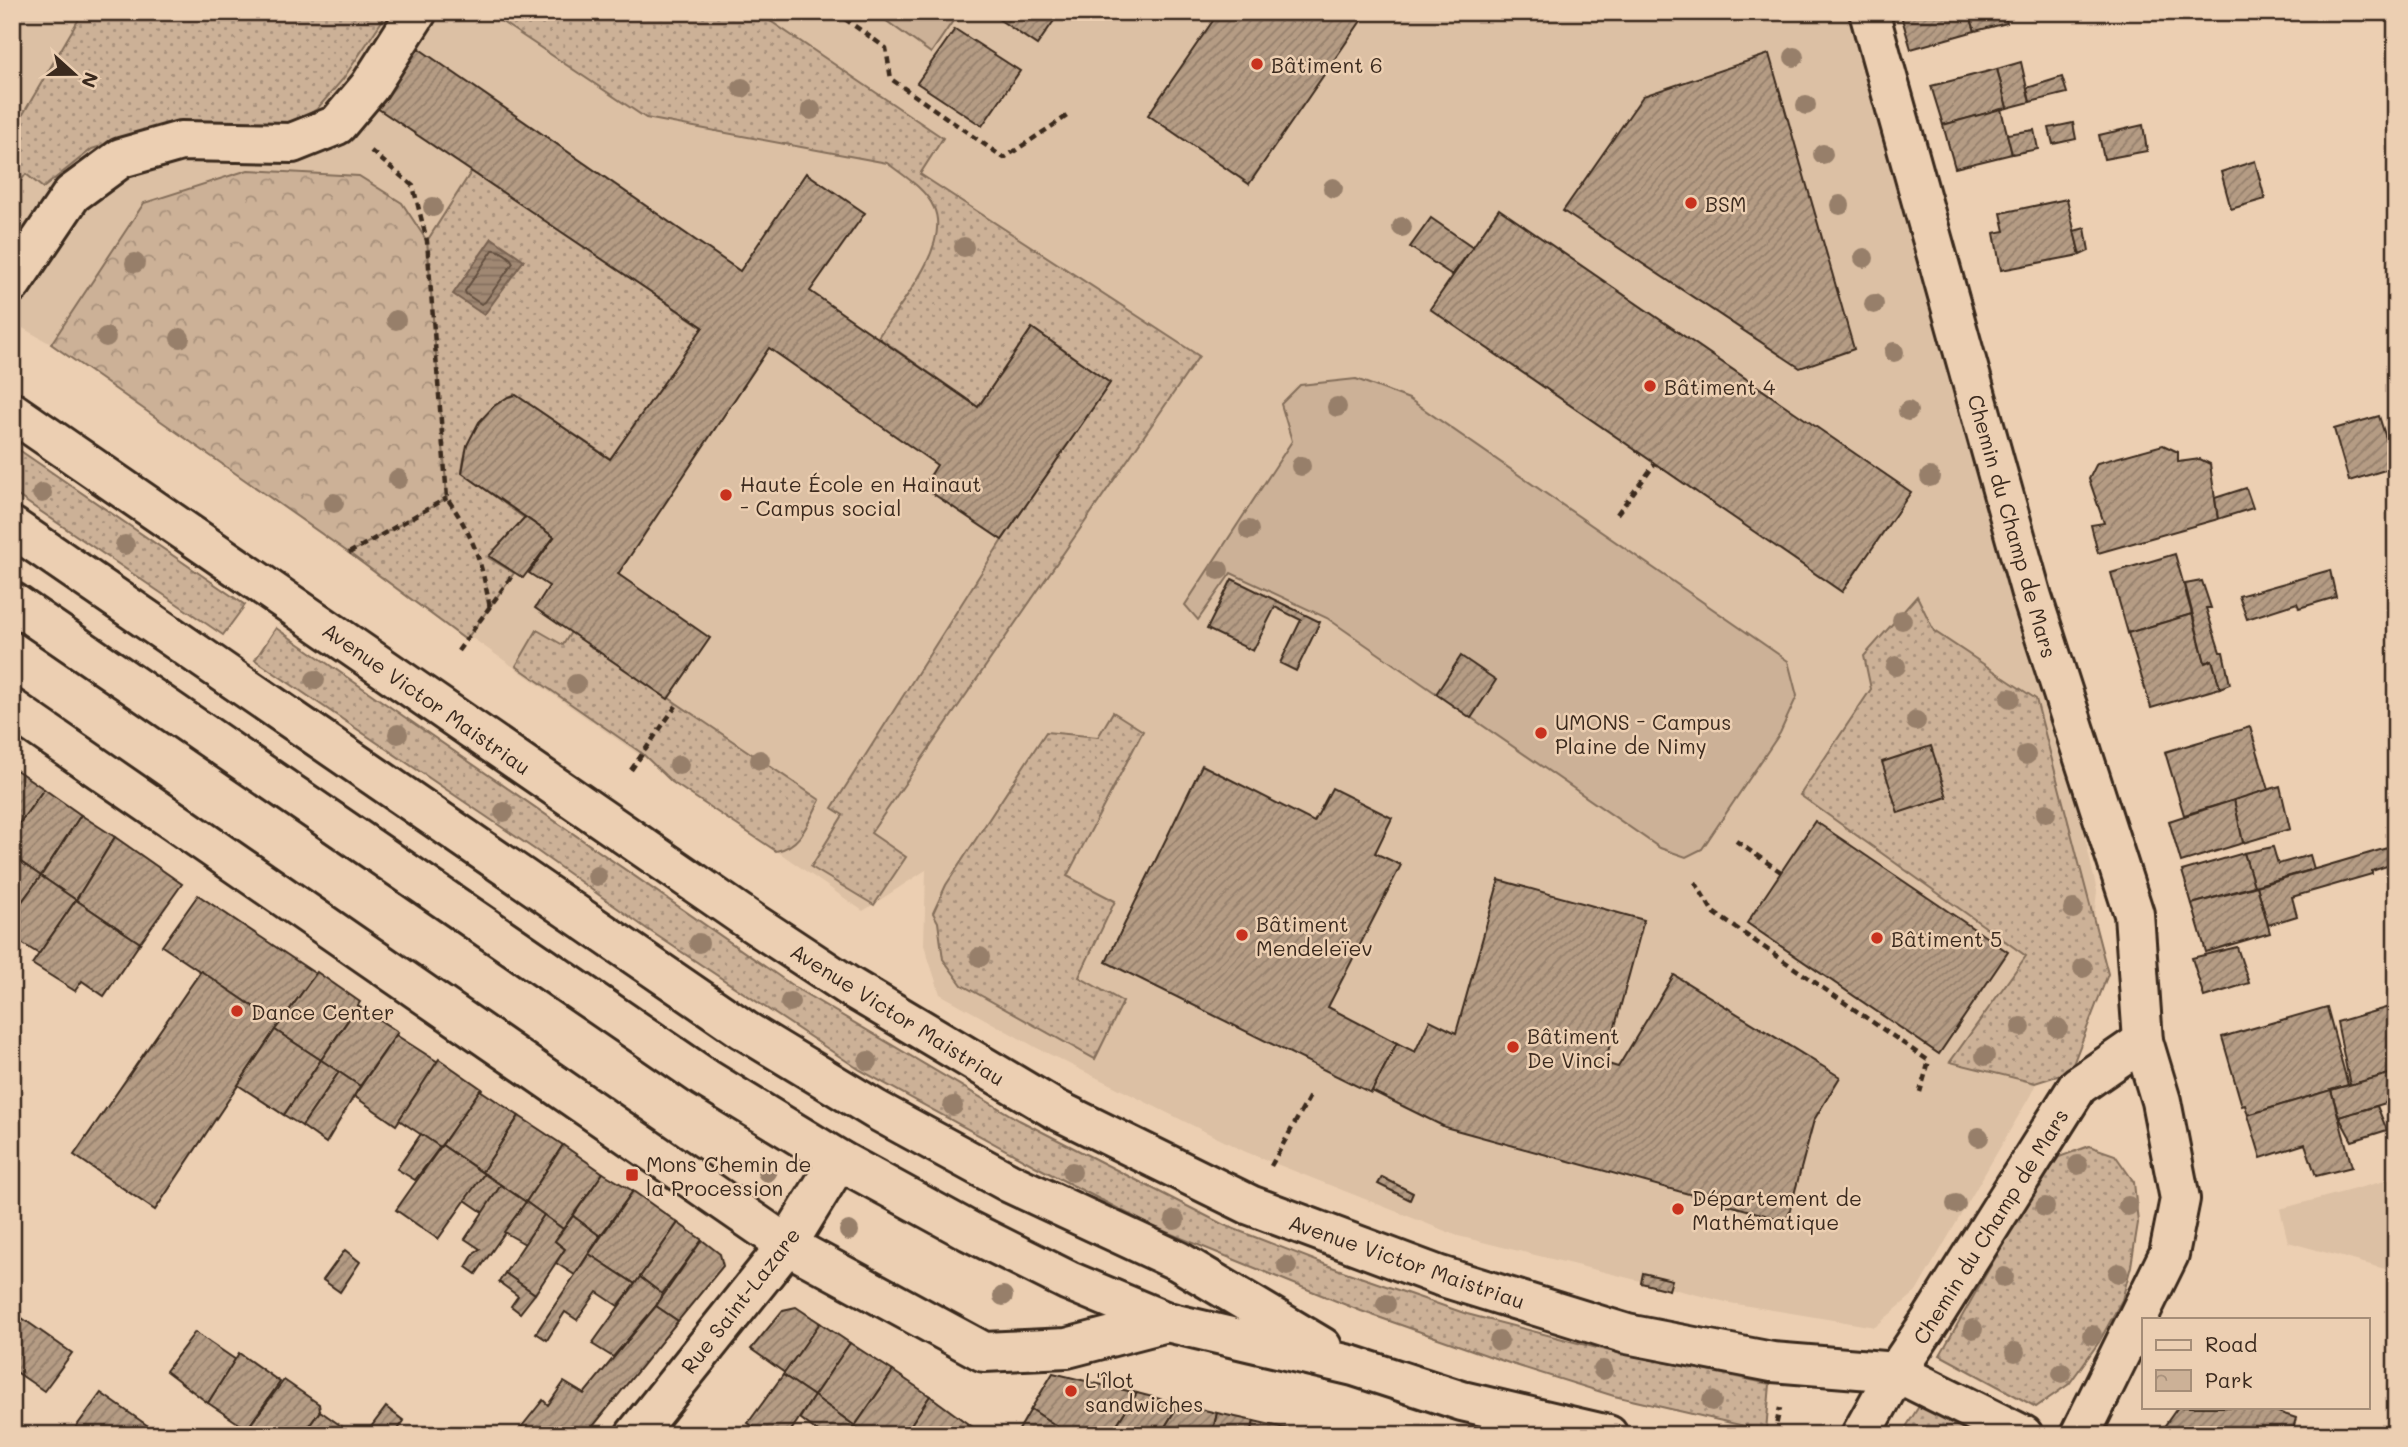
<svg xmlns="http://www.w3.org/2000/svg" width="2408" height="1447" viewBox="0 0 2408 1447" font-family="Mali,sans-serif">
<defs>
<pattern id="grass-dots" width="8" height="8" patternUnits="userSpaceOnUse" patternTransform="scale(1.75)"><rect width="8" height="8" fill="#ccb197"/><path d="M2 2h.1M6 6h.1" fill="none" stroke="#a7907b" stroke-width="1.8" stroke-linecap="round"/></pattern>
<pattern id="park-crowns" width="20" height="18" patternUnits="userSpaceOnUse" patternTransform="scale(1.75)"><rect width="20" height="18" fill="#ccb197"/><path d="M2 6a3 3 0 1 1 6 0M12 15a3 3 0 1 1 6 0" fill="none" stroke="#a7907b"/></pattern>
<pattern id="water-rules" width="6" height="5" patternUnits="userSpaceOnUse" patternTransform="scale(1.75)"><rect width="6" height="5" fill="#a08873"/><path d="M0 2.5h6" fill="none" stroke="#846f5e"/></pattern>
<pattern id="building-hatch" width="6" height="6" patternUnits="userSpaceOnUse" patternTransform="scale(1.75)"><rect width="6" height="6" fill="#b59c84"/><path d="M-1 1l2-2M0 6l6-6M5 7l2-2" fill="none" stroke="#947f6b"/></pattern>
</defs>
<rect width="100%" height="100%" fill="#eccfb2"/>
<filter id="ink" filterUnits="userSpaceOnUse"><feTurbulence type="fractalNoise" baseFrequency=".0143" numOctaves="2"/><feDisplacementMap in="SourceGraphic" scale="14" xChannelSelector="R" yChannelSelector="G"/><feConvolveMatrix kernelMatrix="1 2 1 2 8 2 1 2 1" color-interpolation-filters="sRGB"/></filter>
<g filter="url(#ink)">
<g fill="#dcc0a4">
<path d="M12 12H1869L2032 597 2097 891 2088 976 2030 1096 1916 1292 1875 1327 1730 1303 1458 1236 1246 1152 1037 1048 940 994 924 945 926 870 863 911 51 344 12 322Z"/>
<path d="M2396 1178V1272L2288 1242 2280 1209Z"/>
</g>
<g fill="url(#grass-dots)" stroke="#846e5a" stroke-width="2">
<path d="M83 12H388L343 79 317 109 280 131 160 128 92 149 43 188 26 174 12 193V133Z"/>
<path d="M487 12H757L943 138 920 174 1199 356 871 833 906 857 874 905 811 867 843 815 832 808 1002 540 1110 383 1032 328 978 407 878 337C898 307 951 246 934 208 926 189 903 175 887 163L646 118Z"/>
<path d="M473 169 703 328 611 459 514 394C482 414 466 434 462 472L524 518 489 558 514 573 466 640 349 553 447 498 427 241Z"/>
<path d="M12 445 245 605 223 635 12 492Z"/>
<path d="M1917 596 1934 631 2036 699 2108 974 2070 1072 2035 1083 1950 1062 2026 956 1800 795 1871 689 1864 656Z"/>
<path d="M276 628 799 990 1019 1120 1224 1225 1337 1269 1467 1314 1601 1349 1770 1384 1766 1431 1614 1396 1509 1363 1361 1311 1154 1227 1035 1166 860 1070 647 929 537 851 255 660Z"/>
<path d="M537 630 563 645 571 632 820 800C808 822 802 846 776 851L672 782 643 754 516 666Z"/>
<path d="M1113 712 1143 731 1067 876 1115 901 1079 977 1123 1002 1095 1059 962 985 943 959 938 922 933 913 946 885 1046 732 1098 737Z"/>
<path d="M2089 1146 2115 1155 2134 1182 2138 1223 2131 1266 2122 1300 2099 1342 2069 1384 2036 1407 1940 1355 2027 1202 2059 1157Z"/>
<path d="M1921 1403 1978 1435H1901Z"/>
</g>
<path fill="url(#park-crowns)" stroke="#846e5a" stroke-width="2" d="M248 170 359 176 402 203 427 241 447 498 349 553 51 344 144 203Z"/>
<g fill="#ccb197" stroke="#846e5a" stroke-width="2">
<path d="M874 12H959L931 53Z"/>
<path d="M1356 379 1409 399 1788 661 1797 696 1780 733 1702 849 1686 857 1660 848 1327 618 1231 573 1198 620 1185 605 1292 441 1281 404 1300 385Z"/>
</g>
<path fill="url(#water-rules)" stroke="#786251" stroke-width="2" d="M492 238 524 260 484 315 453 294Z"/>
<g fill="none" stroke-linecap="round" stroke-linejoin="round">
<path stroke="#635040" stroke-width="2" d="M493 250C499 249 511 257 513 263L485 302 481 304 466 294 465 291Z"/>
</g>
<g fill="url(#building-hatch)" stroke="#3b2a1e" stroke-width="2">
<path d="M988 12H1060L1037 45Z"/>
<path d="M1219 12H1367L1249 184 1148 115Z"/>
<path d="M1900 12H1969L1975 31 1911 49Z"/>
<path d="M1969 12H2004L2007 23 1975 31Z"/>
<path d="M955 29 1020 71 982 126 917 83Z"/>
<path d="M418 48 740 271 806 173 865 213 810 291 978 407 1032 328 1110 383 1002 540 923 487 937 465 769 348 618 574 710 638 668 699 535 608 549 586 529 573 554 537 462 473 467 445 479 422 494 406 508 397 516 395 610 459 703 327 377 108Z"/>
<path d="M1769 54 1854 349 1800 368 1563 211 1643 96Z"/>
<path d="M2021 62 2030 102 2007 108 1997 69Z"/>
<path d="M1997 69 2007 108 1943 125 1931 86Z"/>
<path d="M2062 77 2067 93 2030 102 2027 88Z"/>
<path d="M2001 109 2012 154 1955 168 1943 125Z"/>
<path d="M2073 123 2076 139 2053 144 2049 128Z"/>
<path d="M2143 125 2147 151 2104 159 2099 135Z"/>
<path d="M2034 130 2038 149 2012 154 2007 134Z"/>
<path d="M2255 161 2265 199 2231 209 2221 172Z"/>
<path d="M2067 199 2080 255 2001 270 1994 233 2005 231 2001 213Z"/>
<path d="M1499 209 1911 492 1842 592 1430 309Z"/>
<path d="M1431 218 1473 247 1452 275 1410 247Z"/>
<path d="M2085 228 2089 251 2080 255 2074 231Z"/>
<path d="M2379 416 2395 467 2349 481 2334 429Z"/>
<path d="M2163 445 2178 452V462L2200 459 2210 464 2218 519 2098 553 2091 525 2104 523 2089 479 2097 463Z"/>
<path d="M2246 488 2253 508 2218 519 2215 498Z"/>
<path d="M525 517 554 537 523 578 489 556Z"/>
<path d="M2175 554 2192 614 2128 633 2111 573Z"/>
<path d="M2330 570 2336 597 2299 608 2297 603 2247 619 2239 596Z"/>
<path d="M1232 579 1320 622 1296 671 1280 663 1301 620 1275 607 1253 651 1207 629Z"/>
<path d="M2202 581 2211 608H2206L2220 652H2223L2230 684 2220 688 2212 660 2205 663 2185 584Z"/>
<path d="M2192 614 2205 663 2212 660 2220 688 2151 708 2128 633Z"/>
<path d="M1461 656 1496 680 1471 718 1436 694Z"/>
<path d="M2250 727 2269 790 2184 815 2165 752Z"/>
<path d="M1931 746 1947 797 1898 813 1882 762Z"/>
<path d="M1202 765 1314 822 1332 788 1392 818 1375 853 1401 865 1328 1007 1397 1043 1371 1093 1106 962Z"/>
<path d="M12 767 44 789 12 834Z"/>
<path d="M2280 786 2290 829 2243 843 2234 800Z"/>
<path d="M44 789 81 815 41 876 12 856V834Z"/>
<path d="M2234 800 2243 843 2181 862 2169 821Z"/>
<path d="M81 815 115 837 76 900 41 876Z"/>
<path d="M1815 821 2008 952 1939 1054 1747 923Z"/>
<path d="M115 837 182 884 140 943 76 900Z"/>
<path d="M2273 847 2278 864 2310 855 2314 869 2254 886 2244 853Z"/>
<path d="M2387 848 2393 864 2372 871V874L2292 897 2297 916 2268 925 2257 886Z"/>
<path d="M2244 853 2254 886 2192 904 2182 871Z"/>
<path d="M12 856 41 876 12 915Z"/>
<path d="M41 876 76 900 39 954 12 937V915Z"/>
<path d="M1499 880 1644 920 1605 1063 1618 1067 1674 975 1840 1077 1814 1120 1787 1221 1445 1127 1372 1091 1397 1043 1415 1052 1430 1020 1456 1033Z"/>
<path d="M2257 886 2270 933 2206 952 2192 904Z"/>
<path d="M198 895 316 974 279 1024 162 946Z"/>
<path d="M76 900 140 943 104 996 82 981 75 991 32 964Z"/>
<path d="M2237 947 2249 983 2204 997 2192 958Z"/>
<path d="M201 971 279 1024 155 1210 74 1155Z"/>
<path d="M317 972 360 1002 321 1060 275 1030Z"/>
<path d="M358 1006 398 1032 360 1086 321 1060Z"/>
<path d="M2327 1007 2348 1085 2248 1115 2245 1105 2242 1106 2222 1037Z"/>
<path d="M2389 1007 2396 1033V1072L2350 1085 2337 1022Z"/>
<path d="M275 1030 321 1060 284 1115 238 1085Z"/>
<path d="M396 1035 438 1062 396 1125 354 1096Z"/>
<path d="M439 1059 482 1089 440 1147 399 1120Z"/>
<path d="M321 1060 339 1072 302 1126 284 1115Z"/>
<path d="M339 1072 360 1086 326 1143 302 1126Z"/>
<path d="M2396 1072V1100L2339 1117 2331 1090Z"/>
<path d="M480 1090 519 1116 482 1172 442 1145Z"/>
<path d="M2331 1090 2352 1167 2316 1176 2305 1144 2261 1158 2248 1115Z"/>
<path d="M2377 1106 2387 1130 2352 1141 2339 1117Z"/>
<path d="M519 1116 563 1145 526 1202 482 1172Z"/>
<path d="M421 1134 440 1147 415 1180 397 1169Z"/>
<path d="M442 1145 484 1174 438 1239 396 1210Z"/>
<path d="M563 1145 603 1173 563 1229 526 1202Z"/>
<path d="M603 1173 633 1191 600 1236 573 1216Z"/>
<path d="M484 1174 501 1185 484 1213 465 1200Z"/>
<path d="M1382 1177 1413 1193 1410 1200 1378 1184Z"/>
<path d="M501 1185 526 1202 476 1274 466 1267 475 1252 480 1249 465 1239Z"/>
<path d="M633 1191 678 1223 635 1284 589 1254Z"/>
<path d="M526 1202 544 1215 525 1244 504 1232Z"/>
<path d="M544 1215 563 1229 555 1241 565 1249 535 1294 505 1273Z"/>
<path d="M573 1216 600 1236 575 1275 556 1263 565 1249 555 1241Z"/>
<path d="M678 1223 702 1240 662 1294 640 1277Z"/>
<path d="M702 1240 720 1254 723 1266 678 1321 656 1306Z"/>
<path d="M345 1250 360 1262 340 1292 323 1280Z"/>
<path d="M589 1254 635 1284 618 1306 597 1292 577 1320 565 1312 547 1340 536 1333Z"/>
<path d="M505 1273 535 1294 520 1313 511 1306 518 1296 499 1282Z"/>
<path d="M1643 1273 1672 1280 1669 1290 1641 1283Z"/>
<path d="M640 1277 662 1294 656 1306 613 1357 592 1344Z"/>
<path d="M656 1306 678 1321 586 1435H515L543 1400 548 1405 564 1382 584 1394Z"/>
<path d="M796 1307 820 1323 785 1373 751 1349 783 1310Z"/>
<path d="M12 1311 72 1353 44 1391 12 1369Z"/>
<path d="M820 1323 850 1343 814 1396 783 1375Z"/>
<path d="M195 1332 236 1360 208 1403 166 1371Z"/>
<path d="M850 1343 893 1371 855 1426 814 1396Z"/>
<path d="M239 1353 280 1382 247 1429 208 1403Z"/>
<path d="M893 1371 930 1396 904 1435H867L855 1426Z"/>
<path d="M1053 1373 1098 1384 1137 1393 1110 1435H1070L1031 1409Z"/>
<path d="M783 1375 814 1396 788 1435H765L748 1423Z"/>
<path d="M284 1380 319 1404 320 1411 303 1435H255L247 1429Z"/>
<path d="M101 1393 161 1435H78L73 1431Z"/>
<path d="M1137 1393 1179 1404 1160 1435H1110Z"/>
<path d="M814 1396 855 1426 848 1435H822L800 1418Z"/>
<path d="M930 1396 968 1424 960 1435H904Z"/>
<path d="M1179 1404 1217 1413 1212 1435H1160Z"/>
<path d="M386 1407 404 1421 394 1435H365Z"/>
<path d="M2178 1407H2263L2296 1418 2293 1429 2312 1435H2158Z"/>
<path d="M1031 1409 1064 1431 1062 1435H1016Z"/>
<path d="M320 1411 354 1435H303Z"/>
<path d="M1217 1413 1254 1421 1251 1435H1212Z"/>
<path d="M1254 1421 1298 1431 1297 1435H1251Z"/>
<path d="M968 1424 970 1425 985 1435H960Z"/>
</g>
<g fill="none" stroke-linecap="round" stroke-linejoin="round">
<defs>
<g id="minor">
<path d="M1869 12 2032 597 2134 914 2143 1041 2161 1101 2180 1199 2169 1254 2080 1435"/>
<path d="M12 283 72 194 121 158 181 141 292 143 337 125 369 87 417 12"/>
<path d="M12 412 753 923 850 987 1053 1108 1250 1205 1440 1276 1627 1334 1772 1362 1896 1372 2023 1435"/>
<path d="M12 709 787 1245 984 1352 1067 1348 1167 1322"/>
<path d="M635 1435 787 1245 839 1160"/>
<path d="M1861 1435 1896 1372 1933 1317 2078 1086 2143 1041"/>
</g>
<g id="major">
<path d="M12 527 744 1030 876 1110 1010 1183 1178 1261 1322 1347"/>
<path d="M12 602 705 1078 839 1160 969 1231 1069 1281 1167 1322 1354 1366 1462 1401 1608 1435"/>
</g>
</defs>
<use href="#minor" stroke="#3b2a1e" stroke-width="44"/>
<use href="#major" stroke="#3b2a1e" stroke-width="44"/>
<g stroke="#3b2a1e" stroke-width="4.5" stroke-dasharray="7 5" stroke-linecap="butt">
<path d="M835 12 886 48 891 79 1004 158 1067 116"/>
<path d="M371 151 413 186 427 241 447 498C475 539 481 560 490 608"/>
<path d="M1617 514 1655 464"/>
<path d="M349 553 447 498"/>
<path d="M458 651 514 573"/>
<path d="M631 770 676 706"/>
<path d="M1736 841 1781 872"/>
<path d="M1695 882 1713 912 1929 1061 1920 1092"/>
<path d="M1271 1166 1311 1094"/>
<path d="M1774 1435 1780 1408"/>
</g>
<use href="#minor" stroke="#eccfb2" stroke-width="38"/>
<use href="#major" stroke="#eccfb2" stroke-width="38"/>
</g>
<g fill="#977f6a">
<circle cx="1794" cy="57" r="10"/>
<circle cx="742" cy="88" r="10"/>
<circle cx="1806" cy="105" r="10"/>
<circle cx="811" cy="110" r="10"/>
<circle cx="1823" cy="154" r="10"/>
<circle cx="1333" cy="188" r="10"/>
<circle cx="1840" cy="205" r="10"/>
<circle cx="433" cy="207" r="10"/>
<circle cx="1402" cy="227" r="10"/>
<circle cx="964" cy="247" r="10"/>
<circle cx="1864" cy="258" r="10"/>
<circle cx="135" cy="263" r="10"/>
<circle cx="1874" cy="304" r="10"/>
<circle cx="396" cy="320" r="10"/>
<circle cx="106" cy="337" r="10"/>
<circle cx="180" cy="338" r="10"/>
<circle cx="1894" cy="352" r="10"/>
<circle cx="1337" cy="407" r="10"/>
<circle cx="1908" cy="411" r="10"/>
<circle cx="1301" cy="466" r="10"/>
<circle cx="1930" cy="477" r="10"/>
<circle cx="398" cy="479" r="10"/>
<circle cx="42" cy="493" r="10"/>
<circle cx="334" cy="503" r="10"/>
<circle cx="1249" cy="530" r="10"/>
<circle cx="125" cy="545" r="10"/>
<circle cx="1219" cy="570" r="10"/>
<circle cx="1902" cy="620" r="10"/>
<circle cx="1896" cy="666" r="10"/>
<circle cx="315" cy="680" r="10"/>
<circle cx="576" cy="684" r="10"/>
<circle cx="2010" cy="698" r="10"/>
<circle cx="1916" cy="721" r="10"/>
<circle cx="398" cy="734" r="10"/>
<circle cx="2026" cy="755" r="10"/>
<circle cx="760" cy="760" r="10"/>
<circle cx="679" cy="765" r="10"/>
<circle cx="504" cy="812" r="10"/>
<circle cx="2046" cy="813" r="10"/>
<circle cx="597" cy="876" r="10"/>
<circle cx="2073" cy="909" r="10"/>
<circle cx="699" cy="943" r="10"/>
<circle cx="980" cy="957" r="10"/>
<circle cx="2083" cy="968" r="10"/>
<circle cx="790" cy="1002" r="10"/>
<circle cx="2021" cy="1027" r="10"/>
<circle cx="2058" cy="1028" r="10"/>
<circle cx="1985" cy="1056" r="10"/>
<circle cx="868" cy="1061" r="10"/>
<circle cx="953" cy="1106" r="10"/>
<circle cx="1979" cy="1137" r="10"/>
<circle cx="2078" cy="1165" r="10"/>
<circle cx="767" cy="1172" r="10"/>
<circle cx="1072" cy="1172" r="10"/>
<circle cx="1956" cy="1204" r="10"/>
<circle cx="2128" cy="1206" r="10"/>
<circle cx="2045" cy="1207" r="10"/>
<circle cx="1175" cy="1220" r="10"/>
<circle cx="849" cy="1231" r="10"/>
<circle cx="1287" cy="1266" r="10"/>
<circle cx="2118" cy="1273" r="10"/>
<circle cx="2004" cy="1277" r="10"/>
<circle cx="1003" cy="1296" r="10"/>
<circle cx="1386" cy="1304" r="10"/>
<circle cx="1973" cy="1329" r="10"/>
<circle cx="2092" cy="1335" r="10"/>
<circle cx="1499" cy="1341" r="10"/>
<circle cx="2015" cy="1352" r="10"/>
<circle cx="1603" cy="1370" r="10"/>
<circle cx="2062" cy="1373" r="10"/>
<circle cx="1712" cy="1401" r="10"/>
</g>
</g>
<g fill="#c8321e" stroke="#eccfb2" stroke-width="2.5">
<circle cx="1257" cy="64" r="7"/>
<circle cx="1691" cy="203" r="7"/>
<circle cx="1650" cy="386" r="7"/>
<circle cx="726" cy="495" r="7"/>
<circle cx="1541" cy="733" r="7"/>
<circle cx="1242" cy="935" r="7"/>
<circle cx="1877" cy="938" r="7"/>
<circle cx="237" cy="1011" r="7"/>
<circle cx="1513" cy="1047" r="7"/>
<rect x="625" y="1168" width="14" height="14" rx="3.5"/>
<circle cx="1678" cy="1209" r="7"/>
<circle cx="1071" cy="1391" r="7"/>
</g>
<g text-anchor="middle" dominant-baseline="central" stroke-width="5" stroke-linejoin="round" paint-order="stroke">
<g font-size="21" fill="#3b2a1e" stroke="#eccfb2" text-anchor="start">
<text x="1271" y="64">Bâtiment 6</text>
<text x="1705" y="203">BSM</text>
<text x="1664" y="386">Bâtiment 4</text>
<text x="740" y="483">Haute École en Hainaut<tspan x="740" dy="24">- Campus social</tspan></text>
<text x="1555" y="721">UMONS - Campus<tspan x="1555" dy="24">Plaine de Nimy</tspan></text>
<text x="1256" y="923">Bâtiment<tspan x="1256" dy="24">Mendeleïev</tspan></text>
<text x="1891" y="938">Bâtiment 5</text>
<text x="251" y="1011">Dance Center</text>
<text x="1527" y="1035">Bâtiment<tspan x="1527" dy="24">De Vinci</tspan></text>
<text x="646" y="1163">Mons Chemin de<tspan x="646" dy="24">la Procession</tspan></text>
<text x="1692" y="1197">Département de<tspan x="1692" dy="24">Mathématique</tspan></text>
<text x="1085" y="1379">L'îlot<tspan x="1085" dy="24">sandwiches</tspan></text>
</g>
<g font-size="21" fill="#3b2a1e" stroke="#eccfb2">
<text transform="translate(2013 526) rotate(74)">Chemin du Champ de Mars</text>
<text transform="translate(427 698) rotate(35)">Avenue Victor Maistriau</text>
<text transform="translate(898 1014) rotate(32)">Avenue Victor Maistriau</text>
<text transform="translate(1990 1226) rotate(-58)">Chemin du Champ de Mars</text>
<text transform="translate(1407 1261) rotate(19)">Avenue Victor Maistriau</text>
<text transform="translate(740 1300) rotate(-52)">Rue Saint-Lazare</text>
</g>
</g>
<rect width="2408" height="1447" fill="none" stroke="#eccfb2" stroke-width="42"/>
<rect x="21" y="21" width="2366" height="1405" fill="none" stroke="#3b2a1e" stroke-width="2.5" filter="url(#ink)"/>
<rect x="2142" y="1318" width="228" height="91" fill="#eccfb2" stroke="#a58d77" stroke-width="2"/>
<rect x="2156" y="1340" width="35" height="10" fill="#eccfb2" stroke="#a58d77" stroke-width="2"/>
<text x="2205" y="1352" font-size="21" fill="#3b2a1e">Road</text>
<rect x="2156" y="1370" width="35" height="21" fill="url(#park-crowns)" stroke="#a58d77" stroke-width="2"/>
<text x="2205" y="1388" font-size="21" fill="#3b2a1e">Park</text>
<g transform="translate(74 74) rotate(111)" stroke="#eccfb2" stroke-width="5" paint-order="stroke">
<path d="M0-5L12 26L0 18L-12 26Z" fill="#3b2a1e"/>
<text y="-10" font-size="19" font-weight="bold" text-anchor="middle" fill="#3b2a1e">N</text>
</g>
</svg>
